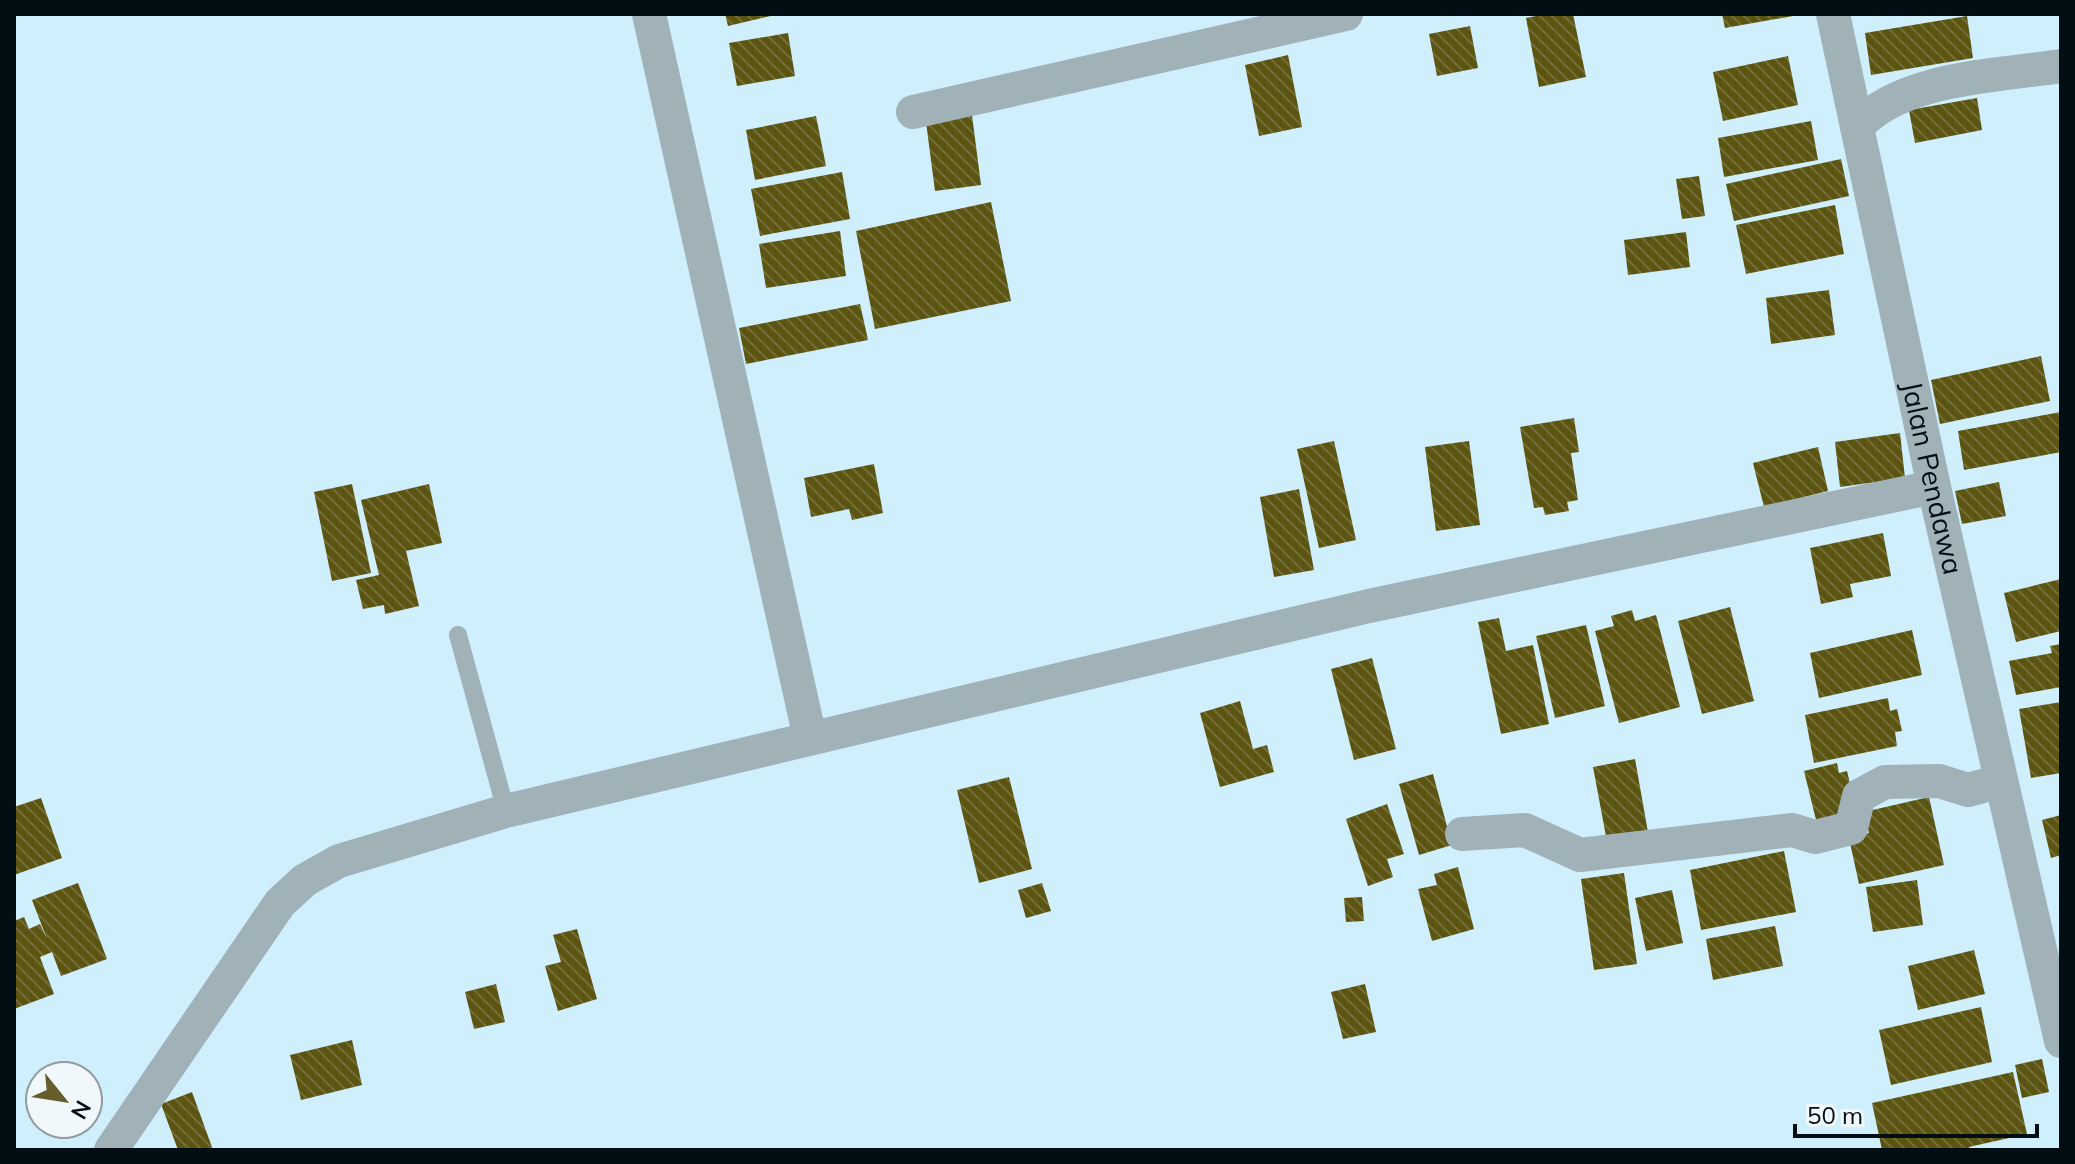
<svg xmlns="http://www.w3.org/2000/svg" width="2075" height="1164" font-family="Mulish,sans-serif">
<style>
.building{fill:url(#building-back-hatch)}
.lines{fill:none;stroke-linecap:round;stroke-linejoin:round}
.service{stroke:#a1b1b8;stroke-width:18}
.minor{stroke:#a1b1b8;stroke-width:34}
.labels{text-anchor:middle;stroke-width:8;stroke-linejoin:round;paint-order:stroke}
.street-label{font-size:28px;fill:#020e13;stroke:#f1f8fc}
</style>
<defs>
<pattern id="building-back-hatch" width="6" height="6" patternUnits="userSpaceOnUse" patternTransform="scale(2)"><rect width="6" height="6" fill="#5c5411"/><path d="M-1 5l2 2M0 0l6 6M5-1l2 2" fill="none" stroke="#726d3b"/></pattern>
</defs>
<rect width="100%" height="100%" fill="#d0effd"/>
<!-- building -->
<path class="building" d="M725 14H775V15L728 26Z
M1546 14H1573L1586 77 1539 87 1526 18Z
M1722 14H1793V16L1725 28Z
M1967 16 1973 58 1871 75 1865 33Z
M1470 26 1478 68 1437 76 1429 34Z
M788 33 795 76 737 86 729 43Z
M1288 55 1302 127 1259 136 1245 65Z
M1788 56 1798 105 1723 121 1713 72Z
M1977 98 1982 130 1915 143 1909 110Z
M972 115 981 185 935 191 926 122Z
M816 116 826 166 755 180 746 130Z
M1811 121 1818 160 1724 177 1718 138Z
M1841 159 1849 196 1734 221 1726 184Z
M842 172 850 219 760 236 751 189Z
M1699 176 1705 216 1682 219 1676 179Z
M991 202 1011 301 875 329 856 231Z
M1835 205 1844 254 1746 274 1736 225Z
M840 231 846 276 766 288 759 244Z
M1686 232 1690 267 1628 275 1624 240Z
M1829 290 1835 335 1771 344 1766 298Z
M860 304 868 340 746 364 739 328Z
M2041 356 2050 401 1940 424 1931 380Z
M2061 412V452L1964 470 1958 431Z
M1574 418 1579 452 1571 453 1578 500 1567 502 1569 511 1545 515 1543 507 1534 508 1520 427Z
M1900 433 1905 478 1840 487 1835 442Z
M1334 441 1356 540 1319 548 1297 449Z
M1469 441 1480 525 1436 531 1425 447Z
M1818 447 1828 491 1764 507 1753 463Z
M874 464 883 513 852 520 849 509 811 517 804 478Z
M1999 482 2006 516 1962 524 1955 491Z
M352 484 371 573 332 581 314 492Z
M429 484 442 543 406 551 419 606 385 614 384 605 363 609 356 580 379 575 361 500Z
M1299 489 1314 570 1274 577 1260 497Z
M1883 533 1891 576 1850 584 1853 597 1821 604 1810 548Z
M2061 579V631L2016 642 2004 593Z
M1730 607 1754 701 1702 714 1678 621Z
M1632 610 1635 621 1656 615 1680 707 1619 723 1595 631 1614 626 1611 616Z
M1499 618 1506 651 1533 645 1549 724 1501 734 1478 622Z
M1586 625 1605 706 1555 718 1536 636Z
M1912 630 1922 675 1819 698 1810 653Z
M2061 644V687L2016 695 2009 661 2052 653 2050 646Z
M1372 658 1396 749 1354 760 1331 669Z
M1888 698 1890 711 1897 709 1902 731 1895 732 1897 746 1814 763 1805 715Z
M1240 701 1253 749 1267 745 1274 772 1220 787 1200 713Z
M2061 702V773L2031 778 2019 709Z
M1635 759 1649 838 1608 847 1593 767Z
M1837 763 1839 773 1847 771 1853 796 1849 820 1818 828 1804 771Z
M1433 774 1452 845 1419 855 1399 784Z
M1009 777 1032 869 979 883 957 790Z
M1929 797 1944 865 1859 884 1849 838 1869 833 1864 812Z
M41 798 62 858 14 875V807Z
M1387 804 1404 854 1387 859 1393 877 1368 886 1346 819Z
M2061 815V855L2051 858 2042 820Z
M1784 851 1796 912 1701 930 1690 870Z
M1458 867 1474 929 1432 941 1418 889 1437 885 1434 874Z
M1624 873 1637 964 1594 970 1581 879Z
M1917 880 1923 925 1873 932 1866 887Z
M78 883 107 959 61 976 52 952 40 957 54 994 14 1009V921L24 917 29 929 40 924 47 939 32 900Z
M1042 883 1051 911 1026 918 1018 890Z
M1672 890 1683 943 1646 951 1635 898Z
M1362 897 1364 921 1346 922 1344 898Z
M1775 926 1783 966 1713 980 1706 939Z
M577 929 597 999 558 1011 545 966 561 962 553 935Z
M1974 950 1985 994 1918 1010 1908 966Z
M496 984 505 1022 474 1029 465 992Z
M1365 984 1376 1032 1343 1039 1331 992Z
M1981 1007 1992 1062 1891 1085 1879 1030Z
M352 1040 362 1085 301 1100 290 1055Z
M2042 1059 2049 1092 2022 1098 2015 1065Z
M2013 1072 2027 1134 1969 1147 1970 1150H1882L1872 1103Z
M192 1092 213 1150H178L161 1104Z"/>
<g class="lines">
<!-- service -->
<path class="service" d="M458 635 506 811"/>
<!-- minor -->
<g class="minor">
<path d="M649 14 810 738"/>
<path d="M1833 14 1857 127"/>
<path id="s1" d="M2061 66C1998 76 1901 77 1857 127L1934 487 2061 1041"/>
<path d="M913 112 1346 14"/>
<path d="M1462 834 1525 830 1580 855 1792 830 1815 837 1851 828 1859 796 1885 782 1939 781 1968 790 2001 781"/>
<path d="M111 1150 280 903 305 880 339 861 506 811 1369 606 1934 487"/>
</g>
</g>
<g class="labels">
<!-- street labels -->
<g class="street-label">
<text dy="10" stroke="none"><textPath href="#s1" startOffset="576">Jalan Pendawa</textPath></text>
</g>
</g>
<!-- border -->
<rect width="2075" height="1164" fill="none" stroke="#020e13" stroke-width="32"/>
<!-- north arrow -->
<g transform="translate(64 1100) rotate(120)"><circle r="38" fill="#f1f8fc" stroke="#919a9f" stroke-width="2"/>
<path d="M0-6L14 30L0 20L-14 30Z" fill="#655e2b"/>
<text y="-12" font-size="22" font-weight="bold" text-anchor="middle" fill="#020e13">N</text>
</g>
<!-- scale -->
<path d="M1795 1124v12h242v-12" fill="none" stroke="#020e13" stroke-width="4"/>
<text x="1807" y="1124" font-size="24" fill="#020e13" stroke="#f1f8fc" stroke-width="6" paint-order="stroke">50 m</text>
</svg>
